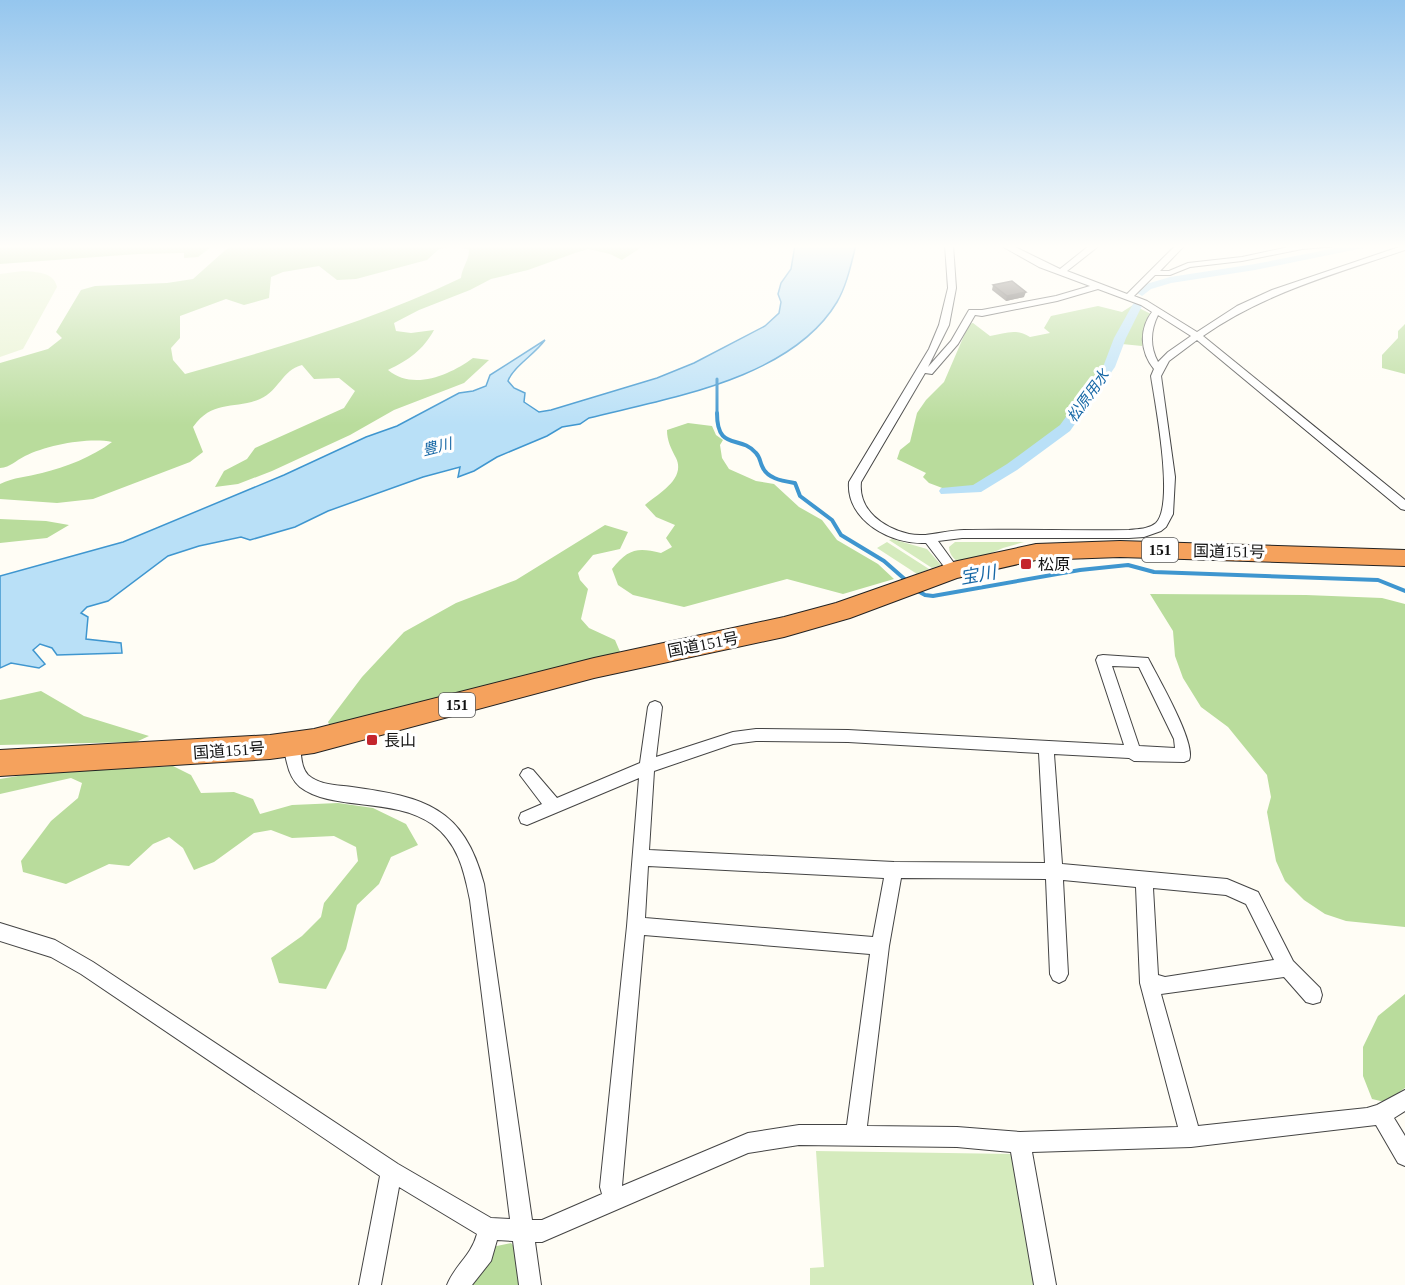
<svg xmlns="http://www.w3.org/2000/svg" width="1405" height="1285" font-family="'Times New Roman','Noto Sans JP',serif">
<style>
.green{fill:#d5ebbd}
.forest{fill:#b9dc9c;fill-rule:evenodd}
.pitch{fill:#e6f2cf}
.water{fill:#b9e0f7;stroke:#3f96cf;stroke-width:1.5}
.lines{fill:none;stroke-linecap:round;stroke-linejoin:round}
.stream-far1{stroke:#3f96cf;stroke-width:3}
.stream{stroke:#3f96cf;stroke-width:4}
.canal{fill:#b9e0f7;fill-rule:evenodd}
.street-casing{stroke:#444;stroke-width:2}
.highway-casing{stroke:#222;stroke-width:2}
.street{fill:#fff;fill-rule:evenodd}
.highway{fill:#f5a25d;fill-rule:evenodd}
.wall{fill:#4d4742}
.shaded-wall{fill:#3f3936}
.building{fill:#5a524d;stroke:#3f3936;stroke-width:1.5}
.poi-dot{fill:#c4262e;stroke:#fff;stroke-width:2}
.labels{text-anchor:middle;stroke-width:6;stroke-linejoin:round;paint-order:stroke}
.far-water-label{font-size:15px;font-style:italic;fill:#1768a6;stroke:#fff}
.shield{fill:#fff;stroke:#585858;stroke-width:1.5}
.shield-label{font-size:15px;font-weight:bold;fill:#111}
.street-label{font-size:16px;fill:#111;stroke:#fff}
.poi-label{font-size:16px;fill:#111;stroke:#fff;text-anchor:start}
.water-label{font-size:18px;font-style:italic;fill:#1768a6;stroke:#fff}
</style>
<rect width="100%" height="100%" fill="#fffdf5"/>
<!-- green -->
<path class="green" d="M892 539 927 549 941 565 932 568 889 540Z
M887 542 929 569 917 574 877 548Z
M955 542H1024L1003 548 964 565C956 562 949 555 949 547Z
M816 1151 1013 1154 1034 1285H810V1268L824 1267Z"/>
<!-- forest -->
<path class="forest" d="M0 245H214L198 257 184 258V253L138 254 0 264Z
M231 245H645L622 260 610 254 588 249 575 253 528 270 491 279 470 290 419 310 394 323 396 331 411 333 434 330C423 350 409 360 388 370 413 391 450 375 473 358L489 360 464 383 394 410 350 435 272 471 238 484 215 487 224 471 247 459 255 448 344 408 355 391 339 378 314 379 302 365C281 371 280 390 260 399 234 410 213 399 193 427L203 452 190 462 93 499 57 503 0 499V484C14 477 27 477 42 473 66 467 92 457 112 442 89 437 47 445 25 456 15 461 11 467 0 468V363L48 349 62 338 56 332 81 290 95 286 167 283 193 279ZM457 246 469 250C469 261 462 267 461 278 374 320 278 348 185 374L173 360 171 348 180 338V316L226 299 244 305 269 298 271 277 283 272 319 266 337 280 356 279 427 260 439 249Z
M1133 305 1151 314 1142 346 1122 344 1064 427 1011 466 975 489 954 491 945 489 929 483 923 477 926 473 897 459 900 450 910 442 917 413 926 400 944 382 969 324 973 323 990 336C1005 333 1017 328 1030 337L1050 333 1044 328 1051 316 1098 306 1122 312Z
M1405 324V374L1382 368V355L1398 338V331Z
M688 423 712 426 716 435 723 440 720 445 722 458 729 469 756 481 774 484 799 507 822 520 837 540 878 564 894 579 843 594 787 579 684 607 633 595 618 585 612 569C628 549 637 547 661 553L672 547 666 538 675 525 656 517 645 505C659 493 686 479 676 458 671 448 667 441 667 430Z
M0 519 46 521 69 525 47 538 0 543Z
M605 525 628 532 620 549 593 555 578 573 580 580 588 589 581 619 589 628 615 640 621 654 334 735 328 722 362 677 404 632 456 603 516 580Z
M1150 594 1306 595 1382 598 1405 604V927L1346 921 1325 914 1304 900 1285 881 1276 861 1267 812 1271 797 1267 775 1228 727 1201 707 1183 678 1175 656 1173 631Z
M41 691 84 716 149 736 136 742 0 745V700Z
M173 766 191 775 201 793 234 792 253 799 260 814 292 805 338 803 373 808 406 824 418 845 391 857 379 884 357 905 346 949 326 989 279 983 271 958 302 936 321 917 324 903 358 861 356 847 334 836 292 838 271 830 254 833 214 862 194 870 183 848 169 837 153 844 129 866 109 864 66 884 23 872 21 861 51 821 78 798 82 783 71 778 0 794V779L36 773Z
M1405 994V1088L1385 1102 1372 1099 1363 1076V1047L1378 1016Z
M511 1243 521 1255 522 1285H470L492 1247Z"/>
<!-- pitch -->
<path class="pitch" d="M23 271C36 272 54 272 57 287L23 349 0 357V274Z"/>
<!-- water -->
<path class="water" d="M795 245H856C851 264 847 285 837 302 791 379 669 398 589 418L580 424 562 427 547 436 497 457 474 471 458 477 460 467 423 477 328 511 295 527 250 540 241 537 199 546 168 556 108 601 87 607 81 613 88 617 86 639 121 643 122 653 57 655 52 648 40 644 33 650 45 664 39 668 11 663 0 668V576L123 542 284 475 366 437 397 426 459 393 473 391 486 386 490 375 545 340C534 355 513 367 508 381L514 388 525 393 524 402 539 412 551 410 657 378 694 363 765 326 779 313 781 302 778 294 781 283 791 269Z"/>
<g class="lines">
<!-- stream-far1 -->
<path class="stream-far1" d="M717 379V414"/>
<!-- stream -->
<path class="stream" d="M717 413C717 452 740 434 756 453 760 457 760 462 762 466 767 479 783 481 795 483L800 496 832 520 841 535 884 561 908 582
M916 590 925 595 933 596 1080 570 1128 565 1154 572 1378 580 1405 591"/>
<!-- canal -->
<path class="canal" d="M1351 245H1378L1255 270 1171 283 1151 289 1142 296 1137 293 1143 285 1170 277 1255 264Z
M1138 301 1143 304 1126 338 1115 367 1070 431 1017 470 981 492 941 494 939 491 941 488 973 485 1007 464 1060 425 1103 367 1114 338 1133 304Z"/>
<!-- street casing -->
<g class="street-casing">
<path id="street" d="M945 245H953L956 288 949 325 928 367 951 341 969 310H982L1056 296 1090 286 1039 267 1000 245H1011L1060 269 1090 245H1100L1067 271 1127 294 1176 245H1185L1160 271H1169L1188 263 1242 257 1298 245H1348L1302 249 1242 261 1190 267 1170 275H1155L1134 296 1147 301 1197 332 1237 306 1272 290 1405 245V250C1335 274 1264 293 1203 336L1405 500V510L1401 509 1197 340 1169 361 1161 376 1175 477 1173 514 1166 527 1161 531 1144 537 1129 538H962L938 541 959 570 957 573H949L926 543C892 545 846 521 849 482L929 349 939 325 948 288ZM1098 289 1141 305 1152 312C1139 329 1140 352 1154 369L1151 376C1155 403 1175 504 1156 523 1149 529 1138 529 1129 530 1074 531 1019 529 964 530 946 530 927 538 909 534 883 528 858 510 861 482L925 373 932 374 958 344 975 315 982 316 1057 301ZM1158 315 1191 336 1168 352 1158 362C1150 347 1150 331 1158 315Z
M1103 655 1148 658C1157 676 1197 744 1189 760L1184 762 1134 761 1129 758 1054 754 1062 864 1227 879 1258 892 1293 961 1320 988 1322 995 1320 1002 1313 1004 1306 1002 1284 977 1161 994 1198 1126 1367 1108 1377 1105 1405 1090V1111L1394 1118 1405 1136V1166L1398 1163 1376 1125 1191 1147 1032 1152 1056 1285H1034L1011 1152 957 1147 799 1145 748 1153 542 1242H535L541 1285H519L513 1241 497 1240 491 1261 472 1285H447C455 1265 471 1256 477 1234L399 1187 381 1285H359L380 1176 81 974 51 957 0 941V923L55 940 93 962 398 1164 491 1218 510 1219 470 900C464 870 458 843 432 824 394 797 330 811 300 787 293 781 289 772 287 763 285 755 283 747 287 740L292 739 297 740C303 751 299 765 308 775 319 785 337 785 352 787 424 797 464 807 484 884L532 1220H542L602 1194 600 1187 627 926 639 778 527 825 521 823 519 818 521 813 542 804 520 775 523 770 528 768 533 770 557 798 640 763 648 707 650 703 655 701 660 703 662 707 656 757 733 732 756 729 848 730 1124 745 1096 660 1098 656ZM1112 666 1139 667 1174 739 1175 748 1139 746ZM756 741 848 742 1039 753 1045 863 894 862 649 850 654 771 733 744ZM648 866 884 878 873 937 645 918ZM901 878 1046 879 1050 974 1053 980 1059 983 1065 980 1068 974 1063 880 1136 887 1140 983 1178 1127 1020 1132 957 1127 867 1126 889 946ZM1153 888 1226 895 1246 904 1274 960 1165 977 1158 975ZM644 935 870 954 847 1125H799L748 1133 622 1186Z"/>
</g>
<!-- highway casing -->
<g class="highway-casing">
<path id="highway" d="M1120 541 1405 550V566L1120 557 1036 560 957 578 850 618 784 637 594 678 314 753 270 759 0 776V750L270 735 314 729 594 658 784 617 836 603 953 562 1036 544Z"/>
</g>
<!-- street -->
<use href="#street" class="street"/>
<!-- highway -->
<use href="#highway" class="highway"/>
</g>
<!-- wall -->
<path class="wall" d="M993 285 1024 297 1006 301 992 290Z"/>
<!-- shaded-wall -->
<path class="shaded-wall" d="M1026 292 1024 297 1006 301 1007 296Z"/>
<!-- building -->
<path class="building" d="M1012 281 1026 292 1007 296 993 285Z"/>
<!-- sky -->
<linearGradient id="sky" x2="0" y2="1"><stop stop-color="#95c6ee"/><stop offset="0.58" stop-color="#fffefa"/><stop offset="1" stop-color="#fffefa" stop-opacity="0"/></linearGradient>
<rect width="1405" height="425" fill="url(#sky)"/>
<!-- markers -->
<g class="poi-dot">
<rect x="1020" y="558" width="12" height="12" rx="3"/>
<rect x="366" y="734" width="12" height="12" rx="3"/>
</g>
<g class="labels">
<!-- far-water labels -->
<g class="far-water-label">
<text transform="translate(1088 396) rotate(-54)" y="5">松原用水</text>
<text transform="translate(437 447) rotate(-14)" y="5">豊川</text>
</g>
<!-- shield labels -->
<g class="shield">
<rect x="1142" y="538" width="36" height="24" rx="4.5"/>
<rect x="439" y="693" width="36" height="24" rx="4.5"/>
</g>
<g class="shield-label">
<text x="1160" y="555">151</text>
<text x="457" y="710">151</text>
</g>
<!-- street labels -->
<g class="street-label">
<text transform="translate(1229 551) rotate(1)" y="6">国道151号</text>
<text transform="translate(703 644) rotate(-11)" y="6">国道151号</text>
<text transform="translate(229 750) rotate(-4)" y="6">国道151号</text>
</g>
<!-- poi labels -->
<g class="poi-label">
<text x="1038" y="570">松原</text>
<text x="384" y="746">長山</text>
</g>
<!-- water labels -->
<g class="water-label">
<text transform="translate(978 575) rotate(-10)" y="6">宝川</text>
</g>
</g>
</svg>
